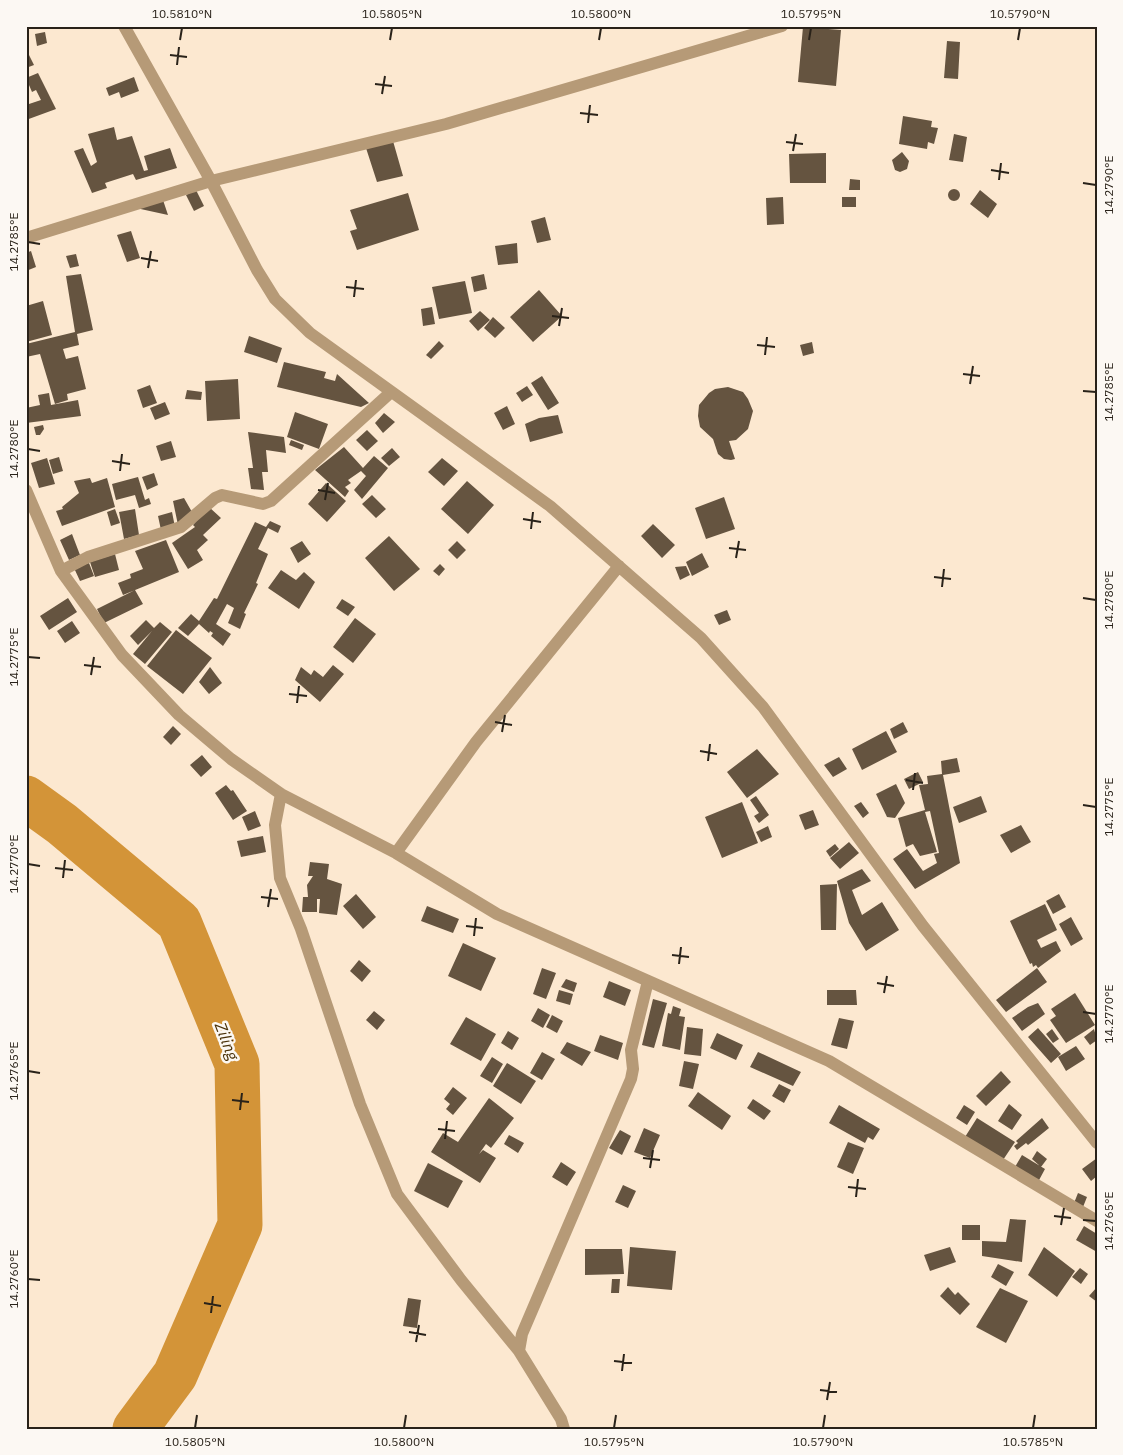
<svg xmlns="http://www.w3.org/2000/svg" width="1123" height="1455" font-family="'IBM Plex Sans',sans-serif">
<style>
.lines{fill:none;stroke-linecap:round;stroke-linejoin:round}
.river{stroke:#d39438;stroke-width:45}
.building{fill:#655440}
.minor{stroke:#b69a77;stroke-width:12}
.ticks{fill:none;stroke:#292219;stroke-width:2}
.labels{text-anchor:middle;stroke-width:5;stroke-linejoin:round;paint-order:stroke}
.water-label{font-size:16px;font-style:italic;fill:#4a3109;stroke:#fcf8f3}
.neatline{fill:none;stroke:#292219;stroke-width:2}
.ticks-label{font-size:12px;text-anchor:middle;fill:#292219}
</style>
<rect width="100%" height="100%" fill="#fce8d0"/>
<g class="lines">
<!-- river -->
<path class="river" d="M26 798 62 824 179 922 237 1064 240 1225 175 1375 135 1429"/>
</g>
<!-- building -->
<path class="building" d="M803 27 841 30 836 86 798 82Z
M45 32 47 43 37 46 35 34Z
M947 41 960 42 958 79 944 78Z
M26 49 34 65 26 68Z
M38 73 56 109 26 120V105L41 100 36 90 32 92 26 78Z
M134 77 139 91 121 98 119 92 109 96 106 88Z
M903 116 932 121 931 127 938 128 934 144 928 142 927 149 899 144Z
M114 127 117 140 132 136 144 171 148 170 144 156 170 148 177 168 136 180 133 174 105 183 107 188 92 193 74 151 83 148 91 166 97 162 88 134Z
M954 134 967 137 963 162 949 160Z
M393 141 403 176 377 182 366 148Z
M902 152 909 161 907 169 900 172 895 170 892 160Z
M826 153V183H790L789 154Z
M850 179 860 180V190H849Z
M948 195a6 6 0 1 1 12 0a6 6 0 1 1-12 0Z
M196 190 204 206 194 211 186 195Z
M980 190 997 204 988 218 970 204Z
M408 193 419 230 357 250 350 231 357 229 350 210Z
M783 197 784 224 767 225 766 198Z
M842 197H856V207H842Z
M163 200 168 215 136 208Z
M545 217 551 240 537 243 531 221Z
M131 231 140 258 127 262 117 235Z
M517 243 518 263 498 265 495 246Z
M31 251 36 267 26 271V253Z
M76 254 79 266 70 268 66 256Z
M81 274 93 330 77 334 79 345 63 349 66 359 78 356 86 389 67 394 68 400 55 404 40 354 26 357V344L75 332 66 276Z
M484 274 487 289 474 292 471 277Z
M465 281 472 313 439 319 432 287Z
M539 290 562 316 533 342 510 317Z
M43 301 52 335 26 342V306Z
M432 307 435 324 423 326 421 309Z
M480 311 490 320 478 331 469 321Z
M493 317 505 328 495 338 484 328Z
M249 336 282 348 277 363 244 352Z
M439 341 444 346 431 359 426 355Z
M812 342 814 353 803 356 800 345Z
M284 362 326 372 324 378 335 381 337 374 369 403 361 407 277 387Z
M542 376 559 403 548 410 531 383Z
M238 379 240 419 207 421 205 381Z
M150 385 157 403 143 408 137 390Z
M527 386 533 395 522 402 516 393Z
M728 387 743 392 748 399 753 411 748 429 736 440 729 441 735 459 731 460 724 459 718 454 713 439 700 427 698 416 699 405 709 393 715 389Z
M187 390 202 392 201 400 185 399Z
M49 393 51 405 78 400 81 416 26 423V408L40 405 38 395Z
M165 402 170 414 155 420 150 408Z
M507 406 515 424 503 430 494 413Z
M295 412 328 424 319 449 287 437Z
M384 413 395 422 383 433 375 423Z
M558 415 563 433 530 442 525 424 539 418Z
M43 425 44 429 40 435H36L34 427Z
M367 430 378 441 367 451 356 440Z
M248 432 284 437 286 453 266 450 268 472H262L264 490 251 489 248 468H253Z
M291 440 304 445 302 450 289 445Z
M171 441 176 457 161 461 156 446Z
M344 447 363 468 374 456 388 468 362 499 354 490 366 476 361 471 348 480 351 483 345 487 349 491 345 497 315 470Z
M392 448 400 457 389 466 381 458Z
M59 457 63 471 53 474 49 460Z
M47 458 55 484 39 488 31 463Z
M442 458 458 471 444 486 428 472Z
M154 473 158 485 147 490 142 477Z
M138 477 145 500 149 498 151 504 139 508 135 495 116 500 112 484Z
M90 478 92 483 107 478 115 507 62 526 56 511 63 509 62 507 79 493 74 481Z
M467 481 494 505 468 534 441 509Z
M326 483 346 501 327 522 308 504Z
M372 495 386 509 376 518 362 504Z
M724 497 735 529 706 539 695 508Z
M184 498 192 512 178 525 173 501Z
M209 507 221 518 203 535 208 540 197 550 203 560 188 569 172 543 195 527 193 525Z
M115 509 120 523 111 526 107 512Z
M135 509 139 535 124 539 119 512Z
M172 512 175 527 161 530 158 516Z
M270 521 281 526 278 533 268 528 258 549 268 554 256 583 258 584 244 613 246 614 240 629 228 623 234 608 227 604 216 624 231 634 223 646 211 636 213 633 210 631 209 633 199 624 188 636 178 628 191 614 199 621 214 598 217 599 255 522 266 527Z
M653 524 675 545 662 558 641 536Z
M72 534 80 555 69 560 60 540Z
M389 536 420 569 394 591 365 558Z
M166 540 179 572 123 595 118 583 131 578 130 574 143 569 135 551Z
M302 541 311 554 298 563 290 548Z
M457 541 466 550 457 559 448 550Z
M702 553 709 567 692 576 686 562Z
M115 554 119 570 95 577 90 562Z
M89 563 94 576 80 581 74 568Z
M440 564 445 569 439 576 433 571Z
M686 566 690 575 680 580 675 567Z
M281 570 296 580 304 572 315 582 299 609 268 588Z
M135 590 143 604 104 623 97 609Z
M68 598 77 612 49 630 40 616Z
M342 599 355 607 348 616 336 608Z
M727 610 731 620 719 625 714 615Z
M355 618 376 634 353 663 333 647Z
M146 620 154 628 160 622 172 632 145 664 133 654 152 631 138 645 130 636Z
M72 621 80 633 65 643 57 631Z
M176 630 212 658 183 694 147 666Z
M333 665 344 674 320 702 295 680 301 667 311 675 314 670 323 677Z
M210 667 222 683 209 694 199 682Z
M903 722 908 732 894 739 890 729Z
M173 726 181 734 171 745 163 737Z
M886 731 897 752 862 770 852 749Z
M757 749 779 774 747 798 727 772Z
M202 755 212 767 201 777 190 765Z
M839 757 847 769 833 777 824 765Z
M957 758 960 772 943 775 960 863 915 889 893 859 907 849 923 871 937 863 934 854 939 853 930 811 925 812 937 852 920 856 913 844 906 847 898 818 925 810 919 785 928 784 927 776 942 774 941 761Z
M918 772 923 782 909 789 904 779Z
M896 784 905 803 895 818 887 817 876 794Z
M226 785 231 791 233 790 247 811 233 820 215 793Z
M756 796 769 815 759 823 754 816 759 813 750 800Z
M981 796 987 812 959 823 953 807Z
M742 802 758 843 722 858 705 817Z
M861 802 869 813 863 818 854 806Z
M813 810 819 825 805 830 799 815Z
M255 811 261 826 248 831 242 817Z
M1021 825 1031 842 1011 853 1000 835Z
M768 826 772 837 761 842 756 832Z
M263 836 266 852 241 857 237 841Z
M849 842 859 853 840 869 830 858Z
M835 844 839 849 830 857 826 851Z
M310 862 329 864 327 879 342 884 337 915 319 913 320 899H317V912H302L303 897H308L307 885 313 876H308Z
M862 869 871 881 852 890 862 915 882 902 899 930 866 951 849 923 837 881Z
M837 884 836 930H821L820 885Z
M356 894 376 917 363 929 343 906Z
M1059 894 1066 907 1053 914 1046 901Z
M1045 904 1057 930 1037 940 1041 948 1056 941 1061 951 1038 968 1036 965 1033 967 1032 963 1030 964 1010 921Z
M427 906 459 919 453 933 421 921Z
M1071 917 1083 939 1071 946 1059 924Z
M463 943 496 958 481 991 448 976Z
M359 960 371 971 362 982 350 971Z
M542 968 556 973 546 999 533 994Z
M1037 968 1047 982 1006 1012 996 1000Z
M566 979 577 983 574 992 561 987Z
M609 981 631 990 625 1006 603 997Z
M559 990 573 994 570 1005 556 1001Z
M827 990H856L857 1005H827Z
M1075 993 1095 1025 1066 1043 1050 1020 1056 1016 1051 1009Z
M653 999 667 1003 654 1048 642 1045Z
M1038 1003 1045 1014 1022 1031 1012 1018 1028 1007Z
M673 1006 681 1009 679 1016 685 1017 680 1050 662 1046 668 1013 671 1014Z
M538 1008 550 1015 543 1028 531 1021Z
M374 1011 385 1020 377 1030 366 1020Z
M552 1015 563 1021 557 1033 546 1027Z
M466 1017 496 1034 481 1061 450 1044Z
M839 1018 854 1021 847 1049 831 1045Z
M687 1027 703 1029 701 1056 684 1054Z
M1038 1028 1061 1054 1051 1063 1028 1037Z
M1052 1029 1059 1039 1053 1043 1046 1034Z
M1094 1029 1097 1040 1090 1045 1084 1037Z
M508 1031 519 1038 512 1050 501 1043Z
M717 1033 743 1045 736 1060 710 1048Z
M600 1035 623 1043 618 1060 594 1051Z
M567 1042 591 1052 582 1066 560 1053Z
M1076 1046 1085 1059 1066 1071 1058 1057Z
M542 1052 555 1059 542 1080 530 1073Z
M758 1052 801 1072 793 1086 750 1067Z
M492 1057 503 1064 492 1083 480 1076Z
M684 1061 699 1064 693 1089 679 1086Z
M507 1063 536 1081 521 1104 493 1086Z
M1001 1071 1011 1082 986 1106 976 1096Z
M779 1084 791 1090 784 1103 772 1096Z
M453 1087 467 1098 453 1115 446 1109 450 1104 444 1099Z
M698 1092 731 1116 722 1130 688 1106Z
M489 1098 514 1118 491 1148 486 1144 479 1154 483 1150 496 1158 480 1183 431 1152 443 1133 458 1142Z
M753 1099 771 1111 764 1120 747 1108Z
M1009 1104 1022 1115 1012 1130 998 1121Z
M839 1105 880 1129 873 1140 868 1137 865 1143 829 1123Z
M964 1105 975 1112 967 1125 956 1118Z
M977 1118 1015 1142 1003 1160 965 1137Z
M1042 1118 1049 1128 1028 1145 1026 1143 1017 1150 1014 1146 1018 1143 1016 1141Z
M644 1128 660 1135 650 1158 634 1152Z
M620 1130 631 1136 622 1155 609 1148Z
M509 1135 524 1143 518 1153 504 1144Z
M848 1142 864 1148 853 1174 837 1167Z
M1037 1151 1047 1159 1041 1167 1032 1159Z
M1022 1155 1045 1169 1038 1182 1015 1167Z
M1097 1158V1176L1091 1181 1082 1169Z
M561 1162 576 1172 567 1186 552 1177Z
M428 1163 463 1181 448 1208 414 1191Z
M623 1185 636 1191 628 1208 615 1202Z
M1078 1193 1087 1197 1083 1207 1074 1203Z
M1010 1219 1026 1220 1022 1262 982 1256V1241L1006 1242Z
M962 1225H980V1240H962Z
M1084 1226 1097 1234V1252L1076 1240Z
M630 1247 676 1251 672 1290 627 1286Z
M950 1247 956 1262 930 1271 924 1255Z
M1044 1247 1075 1271 1057 1297 1028 1275Z
M585 1249H622L624 1274 585 1275Z
M998 1264 1014 1272 1006 1286 991 1277Z
M1080 1268 1088 1274 1081 1284 1072 1277Z
M612 1279H620L619 1293H611Z
M948 1287 955 1295 958 1292 970 1304 960 1315 940 1296Z
M1097 1287V1302L1089 1296Z
M1000 1288 1028 1301 1006 1343 976 1327Z
M408 1298 421 1300 417 1328 403 1326Z"/>
<g class="lines">
<!-- minor -->
<path class="minor" d="M124 26 211 181 257 270 275 299 310 333 550 506 701 638 763 707 923 926 1097 1143
M26 238 211 181 446 124 782 26
M26 490 61 571 122 655 179 715 231 759 281 794 396 853 497 914 829 1061 1097 1221
M61 571 88 557 181 527 215 498 222 495 263 504 271 501 390 393
M281 794 275 825 280 878 301 929 360 1104 397 1194 461 1280 519 1351 561 1419 564 1429
M396 853 476 742 619 566
M519 1351 522 1334 631 1079 633 1069 631 1050 648 981"/>
</g>
<!-- ticks -->
<path class="ticks" d="M180 40 182 28M390 40 392 28M599 40 601 28M809 40 811 28M1018 40 1020 28M170 55 187 57M177 65 179 47M375 84 392 86M382 94 385 76M580 113 598 115M588 123 590 105M786 142 803 144M793 151 796 134M991 170 1009 173M999 180 1001 163M1083 183 1096 185M28 242 40 244M141 258 158 261M148 268 151 251M346 287 364 289M354 297 356 280M552 316 569 318M559 326 562 308M757 345 775 347M765 355 767 337M963 374 980 376M970 384 973 366M1083 391 1096 392M28 449 40 451M112 461 130 464M120 471 122 454M318 490 335 493M325 500 328 483M523 519 541 522M531 529 533 512M729 548 746 550M736 558 739 541M934 577 951 579M942 587 944 569M1083 598 1096 600M28 657 40 658M84 665 101 667M91 675 94 657M289 694 307 696M297 703 299 686M495 722 512 725M502 732 505 715M700 751 717 754M708 761 710 744M906 780 923 783M913 790 915 773M1083 805 1096 807M28 864 40 866M55 868 73 870M63 878 65 860M261 897 278 899M268 907 271 889M466 926 483 928M474 936 476 918M672 955 689 957M679 964 681 947M877 983 894 986M884 993 887 976M1083 1012 1096 1014M28 1071 40 1073M232 1100 249 1102M240 1110 242 1093M438 1129 455 1131M445 1139 447 1121M643 1158 660 1160M650 1168 653 1150M848 1187 866 1189M856 1197 858 1179M1054 1216 1071 1218M1083 1220 1096 1221M1061 1225 1064 1208M28 1279 40 1280M204 1303 221 1306M211 1313 213 1296M409 1332 426 1335M416 1342 419 1325M614 1361 632 1363M622 1371 624 1354M820 1390 837 1392M827 1400 830 1382M195 1428 197 1415M404 1428 406 1415M614 1428 616 1415M823 1428 825 1415M1033 1428 1035 1415"/>
<g class="labels">
<!-- water labels -->
<g class="water-label">
<text transform="translate(227 1041) rotate(69)" y="6">Ziling</text>
</g>
</g>
<!-- border -->
<rect width="1123" height="1455" fill="none" stroke="#fcf8f3" stroke-width="55"/>
<rect x="28" y="28" width="1068" height="1400" class="neatline"/>
<g class="ticks-label">
<text x="182" y="18">10.5810°N</text>
<text x="392" y="18">10.5805°N</text>
<text x="601" y="18">10.5800°N</text>
<text x="811" y="18">10.5795°N</text>
<text x="1020" y="18">10.5790°N</text>
<text transform="translate(1109 185) rotate(-90)" y="4">14.2790°E</text>
<text transform="translate(14 242) rotate(-90)" y="4">14.2785°E</text>
<text transform="translate(1109 392) rotate(-90)" y="4">14.2785°E</text>
<text transform="translate(14 449) rotate(-90)" y="4">14.2780°E</text>
<text transform="translate(1109 600) rotate(-90)" y="4">14.2780°E</text>
<text transform="translate(14 657) rotate(-90)" y="4">14.2775°E</text>
<text transform="translate(1109 807) rotate(-90)" y="4">14.2775°E</text>
<text transform="translate(14 864) rotate(-90)" y="4">14.2770°E</text>
<text transform="translate(1109 1014) rotate(-90)" y="4">14.2770°E</text>
<text transform="translate(14 1071) rotate(-90)" y="4">14.2765°E</text>
<text transform="translate(1109 1221) rotate(-90)" y="4">14.2765°E</text>
<text transform="translate(14 1279) rotate(-90)" y="4">14.2760°E</text>
<text x="195" y="1446">10.5805°N</text>
<text x="404" y="1446">10.5800°N</text>
<text x="614" y="1446">10.5795°N</text>
<text x="823" y="1446">10.5790°N</text>
<text x="1033" y="1446">10.5785°N</text>
</g>
</svg>
